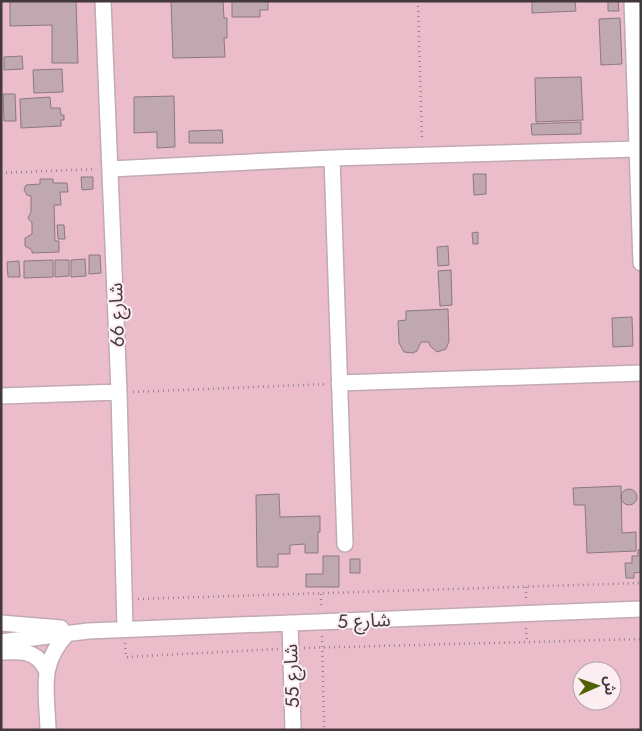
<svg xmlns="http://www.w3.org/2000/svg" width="642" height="731" font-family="Jost,'Noto Sans Arabic',sans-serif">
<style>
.green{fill:#ebbcca;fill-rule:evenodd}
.building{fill:#bfa8af;stroke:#8d787e}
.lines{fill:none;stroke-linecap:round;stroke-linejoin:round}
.minor-casing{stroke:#c1abb1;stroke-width:18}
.path{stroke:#958489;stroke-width:2.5;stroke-dasharray:1 4;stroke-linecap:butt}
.minor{stroke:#fff;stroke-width:15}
.labels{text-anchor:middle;stroke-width:4;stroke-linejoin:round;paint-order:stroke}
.street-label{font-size:19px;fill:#43393c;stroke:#fcedf1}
</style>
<rect width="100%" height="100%" fill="#f5dde4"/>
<!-- green -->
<path class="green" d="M1 1H641V730H1ZM582 671H612V701H582Z"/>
<!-- building -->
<path class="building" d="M10 1H76L78 63H52V25L10 26Z
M171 1H223L224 18H227V38H224L225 57 173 58Z
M232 1H268V10H260V17H232Z
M532 1H575L576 11 532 13Z
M608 1H618L619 11H608Z
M620 18 622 64 601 65 599 19Z
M22 56 23 69 4 70V57Z
M62 69 63 92 34 93 33 70Z
M581 77 583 120 536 122 535 78Z
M3 94H15L16 121H4Z
M174 96 175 147 157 148V132L134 133V97Z
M50 97 51 108H60L61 115H64V120H61V126L21 128 20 99Z
M581 122V134L532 135 531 124Z
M222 130 223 143H189V131Z
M473 174H486V194L474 195Z
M81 177H93V189L82 190Z
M40 179H53V183H67L68 192H60L61 205H54L55 241H59V252L32 253V250L25 246V238L32 234V223L28 218 31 212V196L27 195 24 190 26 185 40 184Z
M57 225H64L65 239H58Z
M478 232V244H473L472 233Z
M448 246 449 265 438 266 437 247Z
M89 255H100L101 273 89 274Z
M85 259 86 276 71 277V260Z
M53 260V277L24 278V261Z
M55 260H69V276L55 277Z
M19 261 20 277H8L7 262Z
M451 270 452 305 440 306 438 271Z
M448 309 449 341 446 349 437 352 430 346 429 342H421L417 351 413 353 404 352 399 343 398 321 406 320V311Z
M632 317 633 346 613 347 612 318Z
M621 486 622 533 636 532V551L587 553 585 505H574L573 488Z
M621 497a8 8 0 1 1 16 0a8 8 0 1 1-16 0Z
M279 494 280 517 320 516V532H318V553H305V544L290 545V554H278V567H257L256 495Z
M638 550H641V572L634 573V578H626L625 563H632V556H638Z
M323 556H339V587H306V574H323Z
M350 559H360V573H350Z"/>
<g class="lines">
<!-- minor casing -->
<g class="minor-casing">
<path id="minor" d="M103 1 119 392 125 629
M632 1 641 263
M332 158 345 544
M110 169 332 158 637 149
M339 383 641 373
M1 396 119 392
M1 623 61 628
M290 623 293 730
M1 642 88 631 641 609
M1 652C21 651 37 650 46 670
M48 730C47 691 38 664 68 633"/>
</g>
<!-- path -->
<path class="path" d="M418 1 422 141
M1 173 96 169
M133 392 327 384
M526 587V600
M321 594V608
M138 599 641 583
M526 628 527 642
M322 636 324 730
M125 643 126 657 278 649
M304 648 641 639"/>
<!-- minor -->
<use href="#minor" class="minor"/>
</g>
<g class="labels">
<!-- street labels -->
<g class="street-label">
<text transform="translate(116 315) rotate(-92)" y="7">شارع 66</text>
<text transform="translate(364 620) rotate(-2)" y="7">شارع 5</text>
<text transform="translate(291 676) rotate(-92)" y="7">شارع 55</text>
</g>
</g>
<!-- border -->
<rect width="642" height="731" fill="none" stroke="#43393c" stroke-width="5"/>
<!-- north arrow -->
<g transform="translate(597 686) rotate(88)"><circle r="24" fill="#fcedf1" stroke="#b2a5a9"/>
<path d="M0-4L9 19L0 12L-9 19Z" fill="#506004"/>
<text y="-8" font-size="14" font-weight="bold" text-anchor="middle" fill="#43393c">ش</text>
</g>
</svg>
